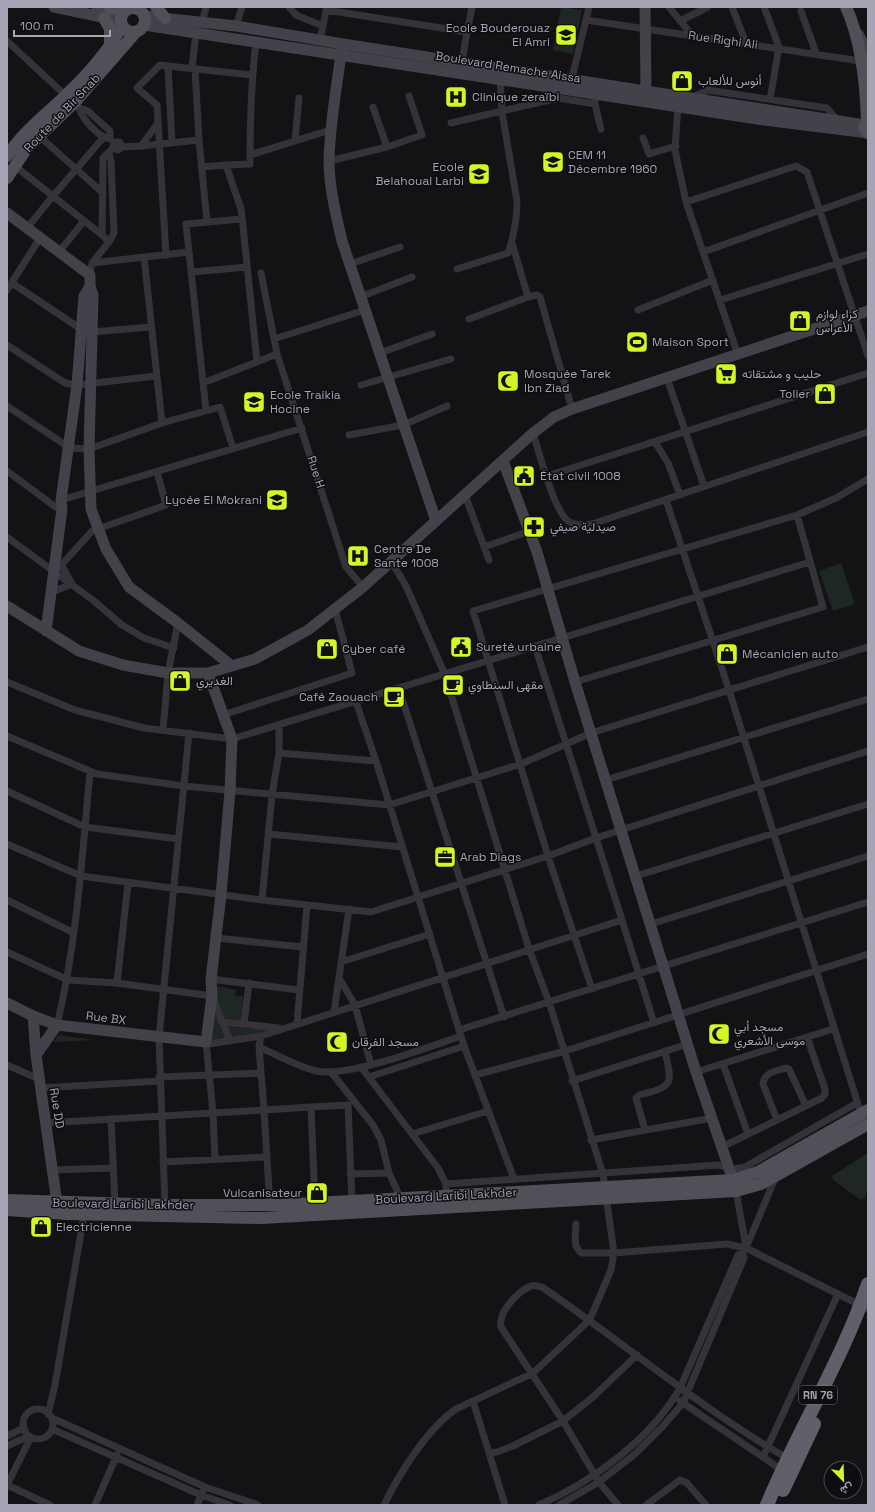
<svg xmlns="http://www.w3.org/2000/svg" width="875" height="1512" font-family="'Space Grotesk',Vazirmatn,sans-serif">
<style>
.green{fill:#1e2724}
.lines{fill:none;stroke-linecap:round;stroke-linejoin:round}
.street{stroke:#353339;stroke-width:7}
.secondary{stroke:#434149;stroke-width:11}
.primary{stroke:#524f58;stroke-width:12}
.highway{stroke:#625f6a;stroke-width:14}
.labels{text-anchor:middle;stroke-width:3;stroke-linejoin:round;paint-order:stroke}
.shield{fill:#0e0d0f;stroke:#797683;stroke-width:1}
.shield-label{font-size:11px;font-weight:bold;fill:#a7a3b5}
.poi-label{font-size:12px;fill:#a7a3b5;stroke:#0e0d0f;text-anchor:start}
.street-label{font-size:12px;fill:#a7a3b5;stroke:#0e0d0f}
</style>
<rect width="100%" height="100%" fill="#131214"/>
<!-- green -->
<path class="green" d="M561 7 582 10 573 54 553 50Z
M841 563 855 604 833 611 819 571Z
M216 986 236 990 235 996H243L242 1018 240 1021H225L217 1004Z
M214 1007 226 1039 208 1041Z
M228 1027 265 1030V1031L231 1041Z
M59 1035 94 1040 53 1042Z
M868 1153V1187L865 1198 861 1200 833 1180 832 1176Z"/>
<g class="lines">
<!-- street -->
<path class="street" d="M289 7 296 15 323 26
M669 7 692 35
M732 7 746 43
M764 7 779 47 770 99
M326 10 467 32 462 62
M801 11 816 53
M586 20 860 61
M680 21 708 7
M202 23 206 7
M236 26 242 7
M467 32 472 7
M320 40 327 7
M7 41 79 108 88 111 110 131V139C98 137 83 120 79 108
M256 42C251 83 250 123 250 164L226 165 241 209 243 226 257 362
M168 66 252 75
M192 68 196 32
M195 69 199 140 207 222
M572 78 589 7
M693 97 708 90 827 108 838 121
M595 99V104L601 129
M678 104 675 150 686 202 738 355
M373 107 387 147
M451 123 558 98 595 104
M38 135 103 193
M643 138 649 154 676 146
M295 141 299 98
M141 146 158 123
M121 147 141 146 199 140
M109 153 111 161 114 233 109 242 102 235 103 158 113 148 114 142H119L121 144V148L118 150 113 148
M250 155 330 130
M329 161 387 147 422 135 409 96
M15 166 102 235
M201 167 226 165
M686 202 796 166 807 172 868 356
M27 228 53 196 103 138
M59 252 84 221
M189 252 186 224 242 219
M703 252 868 193
M166 255 157 105 137 88 160 65 168 66 172 142
M144 257 162 423
M92 263 189 252 206 410
M350 264 400 247
M457 269 508 253C514 236 517 219 517 201L502 112 500 79
M192 272 247 267
M261 273 277 354 346 567 363 587
M90 275 92 263 109 242
M12 283 81 329 92 332 151 327
M7 290 40 238
M360 297 412 277
M528 297 537 295 540 297 572 409
M720 300 868 254
M638 310 713 280
M469 319 528 297 512 243
M274 339 365 310
M7 345 65 383 77 385 156 376
M380 353 432 334
M667 378 704 486
M203 383 277 354
M361 385 451 359
M7 406 70 448 89 449 162 423 220 407 233 448
M533 433C539 452 554 511 568 521 575 526 583 525 592 524L868 432
M349 435 403 425 447 406
M655 442 668 463 680 495
M7 471 61 511
M547 476 868 373
M465 495 489 560
M61 500 302 428
M666 500 729 690 861 1114
M7 537 94 601 122 625 144 638 174 648
M484 547 530 531
M55 572 92 531 166 505 157 472
M52 592 72 584 61 564
M535 646 622 920
M7 682 75 710 144 728 232 739 810 562
M575 682 823 607 797 515
M399 689 504 1017
M356 702 376 761
M223 715 352 673 335 609
M163 730 168 673 178 623
M7 736 97 774 184 786 389 805 521 764 591 733 868 647
M279 753 376 761 464 1046 514 1179
M606 780 868 699
M7 791 85 827 178 839
M269 834 402 847
M7 844 81 876 262 900 371 912 548 856 596 838 868 751
M636 876 868 804
M7 900 74 933
M262 900 272 795 279 753V725
M651 924 868 856
M216 938 303 947
M7 952 68 980 117 983 212 996 230 1041
M341 962 430 934
M339 978 355 1005 371 1065
M211 979 299 990
M117 983 128 883
M592 989 548 856 473 611 797 515 836 498 868 479
M334 1012 349 909
M222 1022 279 1028
M244 1024 249 983
M297 1024 307 905
M57 1025C77 942 82 857 90 772
M459 1030 868 902
M261 1036 259 1047 264 1110 311 1107 315 1203
M259 1047C277 1055 296 1066 316 1071 348 1078 428 1047 461 1036
M723 1064 748 1134
M7 1065 39 1079
M361 1067 438 1168 446 1184
M331 1072 373 1125 381 1140 389 1173 401 1199
M696 1072 833 1029
M475 1075 565 1051 868 954
M159 1077 261 1073
M369 1077 464 1046
M572 1081 688 1044
M40 1088 160 1081
M311 1107 348 1105 352 1202
M111 1119 115 1204
M777 1120 763 1084C764 1072 777 1071 786 1068L789 1069 806 1106
M46 1123 213 1113 206 1042 209 1044 261 1036 622 920 654 1023
M645 1130 636 1098C639 1094 642 1094 647 1093 677 1086 670 1078 665 1051
M412 1134 488 1111
M591 1140 712 1118
M722 1147 822 1098 825 1094V1089L807 1037
M215 1159 213 1113 264 1110 270 1206
M163 1162 266 1157
M53 1170 112 1168
M350 1174 389 1173
M736 1191 746 1247
M446 1196V1184L718 1165 734 1169 745 1167 857 1103
M165 1205 159 1037 189 733
M576 1224C576 1233 572 1248 582 1253H614L727 1244 746 1248 868 1309
M473 1401 505 1505
M680 1401 782 1470
M23 1424a15 15 0 1 1 30 0a15 15 0 1 1-30 0Z
M48 1414 55 1385 84 1215
M52 1418 205 1487 258 1505
M52 1429 201 1495 230 1505
M7 1436 24 1428
M7 1446 29 1436
M489 1453 497 1452 513 1446 563 1421 593 1397 637 1355
M763 1457 838 1294
M7 1485 31 1437
M7 1485 50 1505
M95 1505 117 1455
M197 1505 203 1491
M384 1505C399 1474 427 1429 456 1409L533 1373 580 1329 590 1319 611 1270 614 1253 603 1174 549 1002 529 949 445 675 406 586 391 561
M539 1505C592 1482 651 1439 680 1388L738 1255 743 1253 746 1248 776 1176
M559 1505 599 1482 635 1454 663 1426 683 1403 744 1258 743 1253
M618 1505 599 1482 563 1421 501 1327C498 1313 516 1293 529 1287 533 1284 537 1286 542 1287 624 1343 700 1408 787 1458
M646 1505 680 1480 687 1483 706 1505"/>
<!-- secondary -->
<path class="secondary" d="M54 7 121 21
M97 7 125 11
M645 7 646 90
M144 16 236 26 343 44 865 125
M144 25 764 120 868 133
M858 34 868 53
M342 47C337 85 330 122 329 160 329 187 336 215 342 241L436 521
M7 213 90 275V286L93 295 89 449 91 509 98 528 106 549 129 587 178 623 232 666
M503 461 537 552 575 682 696 1072 733 1180
M7 606 79 651 123 665 168 673H208L255 659 308 630 363 587 533 433 554 417 572 409 868 311
M46 631 62 509 61 500 77 385 84 296 90 286
M7 1003 33 1016 57 1025 206 1042 212 996 211 979 221 895 230 791 232 739 208 673
M33 1016 36 1055
M57 1203 36 1055 57 1025"/>
<!-- primary -->
<path class="primary" d="M156 7 165 18
M846 7C862 42 866 84 867 122
M121 20a12 12 0 1 1 24 0a12 12 0 1 1-24 0Z
M110 9 117 7
M104 18 110 29V45
M868 122 864 127 868 133
M7 156C23 132 44 116 64 97 86 76 108 52 122 26
M7 178 27 148 74 103 136 32
M7 1200 165 1205H279L733 1180 758 1172 868 1110
M7 1210 67 1214 262 1218 736 1191 761 1184 868 1124"/>
<!-- highway -->
<path class="highway" d="M783 1490 814 1424
M767 1505C798 1430 842 1361 868 1284"/>
</g>
<!-- icons -->
<defs>
<g id="school-square" transform="scale(1.15)"><rect x="-9" y="-9" width="18" height="18" rx="4" fill="#d1f826" stroke="#0e0d0f"/><path d="M0-5L7-2L0 1L-7-2ZM-4 1L0 2.5L4 1V4Q0 6-4 4Z" fill="#111"/></g>
<g id="shop-square" transform="scale(1.15)"><rect x="-9" y="-9" width="18" height="18" rx="4" fill="#d1f826" stroke="#0e0d0f"/><path d="M-5-2.5h2.3a2.7 3.5 0 0 1 5.4 0H5L5.5 6h-11ZM-1.5-2.5h3a1.5 2.3 0 0 0-3 0Z" fill="#111"/></g>
<g id="hospital-square" transform="scale(1.15)"><rect x="-9" y="-9" width="18" height="18" rx="4" fill="#d1f826" stroke="#0e0d0f"/><path d="M-5-5h3v3.5h4V-5h3V5h-3V1.5h-4V5h-3Z" fill="#111"/></g>
<g id="stadium-square" transform="scale(1.15)"><rect x="-9" y="-9" width="18" height="18" rx="4" fill="#d1f826" stroke="#0e0d0f"/><path d="M0-5a6.5 5 0 1 0 0 10a6.5 5 0 1 0 0-10ZM-3.5-1.8h7v3.6h-7Z" fill="#111"/></g>
<g id="supermarket-square" transform="scale(1.15)"><rect x="-9" y="-9" width="18" height="18" rx="4" fill="#d1f826" stroke="#0e0d0f"/><path d="M-6-5.5h2.5l.6 2H6L4.5 2H-2.5L-4.4-4H-6ZM-1.5 3.2a1.3 1.3 0 1 0 .1 0ZM3 3.2a1.3 1.3 0 1 0 .1 0Z" fill="#111"/></g>
<g id="mosque-square" transform="scale(1.15)"><rect x="-9" y="-9" width="18" height="18" rx="4" fill="#d1f826" stroke="#0e0d0f"/><path d="M3.5-4.9A6 6 0 1 0 3.5 4.9A5 5 0 1 1 3.5-4.9Z" fill="#111"/></g>
<g id="civic-square" transform="scale(1.15)"><rect x="-9" y="-9" width="18" height="18" rx="4" fill="#d1f826" stroke="#0e0d0f"/><path d="M-.6-6.5H3V-4.5H.6V-3L4-1V1h2V6H-6V1h2V-1L-.6-3ZM-1.2 2.5V6h2.4V2.5Z" fill="#111"/></g>
<g id="pharmacy-square" transform="scale(1.15)"><rect x="-9" y="-9" width="18" height="18" rx="4" fill="#d1f826" stroke="#0e0d0f"/><path d="M-2-6h4v4h4v4h-4v4h-4v-4h-4v-4h4Z" fill="#111"/></g>
<g id="cafe-square" transform="scale(1.15)"><rect x="-9" y="-9" width="18" height="18" rx="4" fill="#d1f826" stroke="#0e0d0f"/><path d="M-5.5-4.5H6V0H3Q3 3.5 0 3.5H-2.5Q-5.5 3.5-5.5 0ZM3-3.2v2h1.7v-2ZM-6 4.5H4V6H-6Z" fill="#111"/></g>
<g id="office-square" transform="scale(1.15)"><rect x="-9" y="-9" width="18" height="18" rx="4" fill="#d1f826" stroke="#0e0d0f"/><path d="M-6-3h4V-5.5h4V-3h4V5H-6ZM-1-4.5V-3h2v-1.5ZM-6 0V1H6V0Z" fill="#111"/></g>
</defs>
<g fill-rule="evenodd">
<use href="#school-square" x="566" y="35"/>
<use href="#shop-square" x="682" y="81"/>
<use href="#hospital-square" x="456" y="97"/>
<use href="#school-square" x="553" y="162"/>
<use href="#school-square" x="479" y="174"/>
<use href="#shop-square" x="800" y="321"/>
<use href="#stadium-square" x="637" y="342"/>
<use href="#supermarket-square" x="726" y="374"/>
<use href="#mosque-square" x="508" y="381"/>
<use href="#shop-square" x="825" y="394"/>
<use href="#school-square" x="254" y="402"/>
<use href="#civic-square" x="524" y="476"/>
<use href="#school-square" x="277" y="500"/>
<use href="#pharmacy-square" x="534" y="527"/>
<use href="#hospital-square" x="358" y="556"/>
<use href="#civic-square" x="461" y="647"/>
<use href="#shop-square" x="327" y="649"/>
<use href="#shop-square" x="727" y="654"/>
<use href="#shop-square" x="180" y="681"/>
<use href="#cafe-square" x="453" y="685"/>
<use href="#cafe-square" x="394" y="697"/>
<use href="#office-square" x="445" y="857"/>
<use href="#mosque-square" x="719" y="1034"/>
<use href="#mosque-square" x="337" y="1042"/>
<use href="#shop-square" x="317" y="1193"/>
<use href="#shop-square" x="41" y="1227"/>
</g>
<g class="labels">
<!-- shield labels -->
<rect class="shield" x="799" y="1386" width="38" height="18" rx="3"/>
<g class="shield-label">
<text x="818" y="1399">RN 76</text>
</g>
<!-- poi labels -->
<g class="poi-label">
<text x="550" y="32" text-anchor="end">Ecole Bouderouaz<tspan x="550" dy="14">El Amri</tspan></text>
<text x="698" y="85">أنوس للألعاب</text>
<text x="472" y="101">Clinique zeraïbi</text>
<text x="568" y="159">CEM 11<tspan x="568" dy="14">Décembre 1960</tspan></text>
<text x="464" y="171" text-anchor="end">Ecole<tspan x="464" dy="14">Belahoual Larbi</tspan></text>
<text x="816" y="318">كراء لوازم<tspan x="816" dy="14">الأعراس</tspan></text>
<text x="652" y="346">Maison Sport</text>
<text x="524" y="378">Mosquée Tarek<tspan x="524" dy="14">Ibn Ziad</tspan></text>
<text x="742" y="378">حليب و مشتقاته</text>
<text x="810" y="398" text-anchor="end">Tolier</text>
<text x="270" y="399">Ecole Traikia<tspan x="270" dy="14">Hocine</tspan></text>
<text x="540" y="480">État civil 1008</text>
<text x="262" y="504" text-anchor="end">Lycée El Mokrani</text>
<text x="550" y="531">صيدلية صيفي</text>
<text x="374" y="553">Centre De<tspan x="374" dy="14">Sante 1008</tspan></text>
<text x="476" y="651">Sureté urbaine</text>
<text x="342" y="653">Cyber café</text>
<text x="742" y="658">Mécanicien auto</text>
<text x="196" y="685">الغديري</text>
<text x="468" y="689">مقهى السنطاوي</text>
<text x="378" y="701" text-anchor="end">Café Zaouach</text>
<text x="460" y="861">Arab Diags</text>
<text x="734" y="1031">مسجد أبي<tspan x="734" dy="14">موسى الأشعري</tspan></text>
<text x="352" y="1046">مسجد الفرقان</text>
<text x="302" y="1197" text-anchor="end">Vulcanisateur</text>
<text x="56" y="1231">Electricienne</text>
</g>
<!-- street labels -->
<g class="street-label">
<text transform="translate(723 40) rotate(8)" y="4">Rue Righi Ali</text>
<text transform="translate(508 67) rotate(9)" y="4">Boulevard Remache Aissa</text>
<text transform="translate(62 113) rotate(-46)" y="4">Route de Bir Snab</text>
<text transform="translate(316 472) rotate(72)" y="4">Rue H</text>
<text transform="translate(106 1018) rotate(7)" y="4">Rue BX</text>
<text transform="translate(57 1108) rotate(81)" y="4">Rue DD</text>
<text transform="translate(446 1196) rotate(-3)" y="4">Boulevard Laribi Lakhder</text>
<text transform="translate(123 1204) rotate(1)" y="4">Boulevard Laribi Lakhder</text>
</g>
</g>
<!-- border -->
<rect width="875" height="1512" fill="none" stroke="#a7a3b5" stroke-width="16"/>
<!-- north arrow -->
<g transform="translate(843 1480) rotate(157)"><circle r="19" fill="#0e0d0f" stroke="#4b4951"/>
<path d="M0-3L7 15L0 10L-7 15Z" fill="#d1f826"/>
<text y="-6" font-size="11" font-weight="bold" text-anchor="middle" fill="#a7a3b5">ش</text>
</g>
<!-- scale -->
<path d="M14 30v6h96v-6" fill="none" stroke="#a7a3b5" stroke-width="2"/>
<text x="20" y="30" font-size="12" fill="#a7a3b5" stroke="#0e0d0f" stroke-width="3" paint-order="stroke">100 m</text>
</svg>
